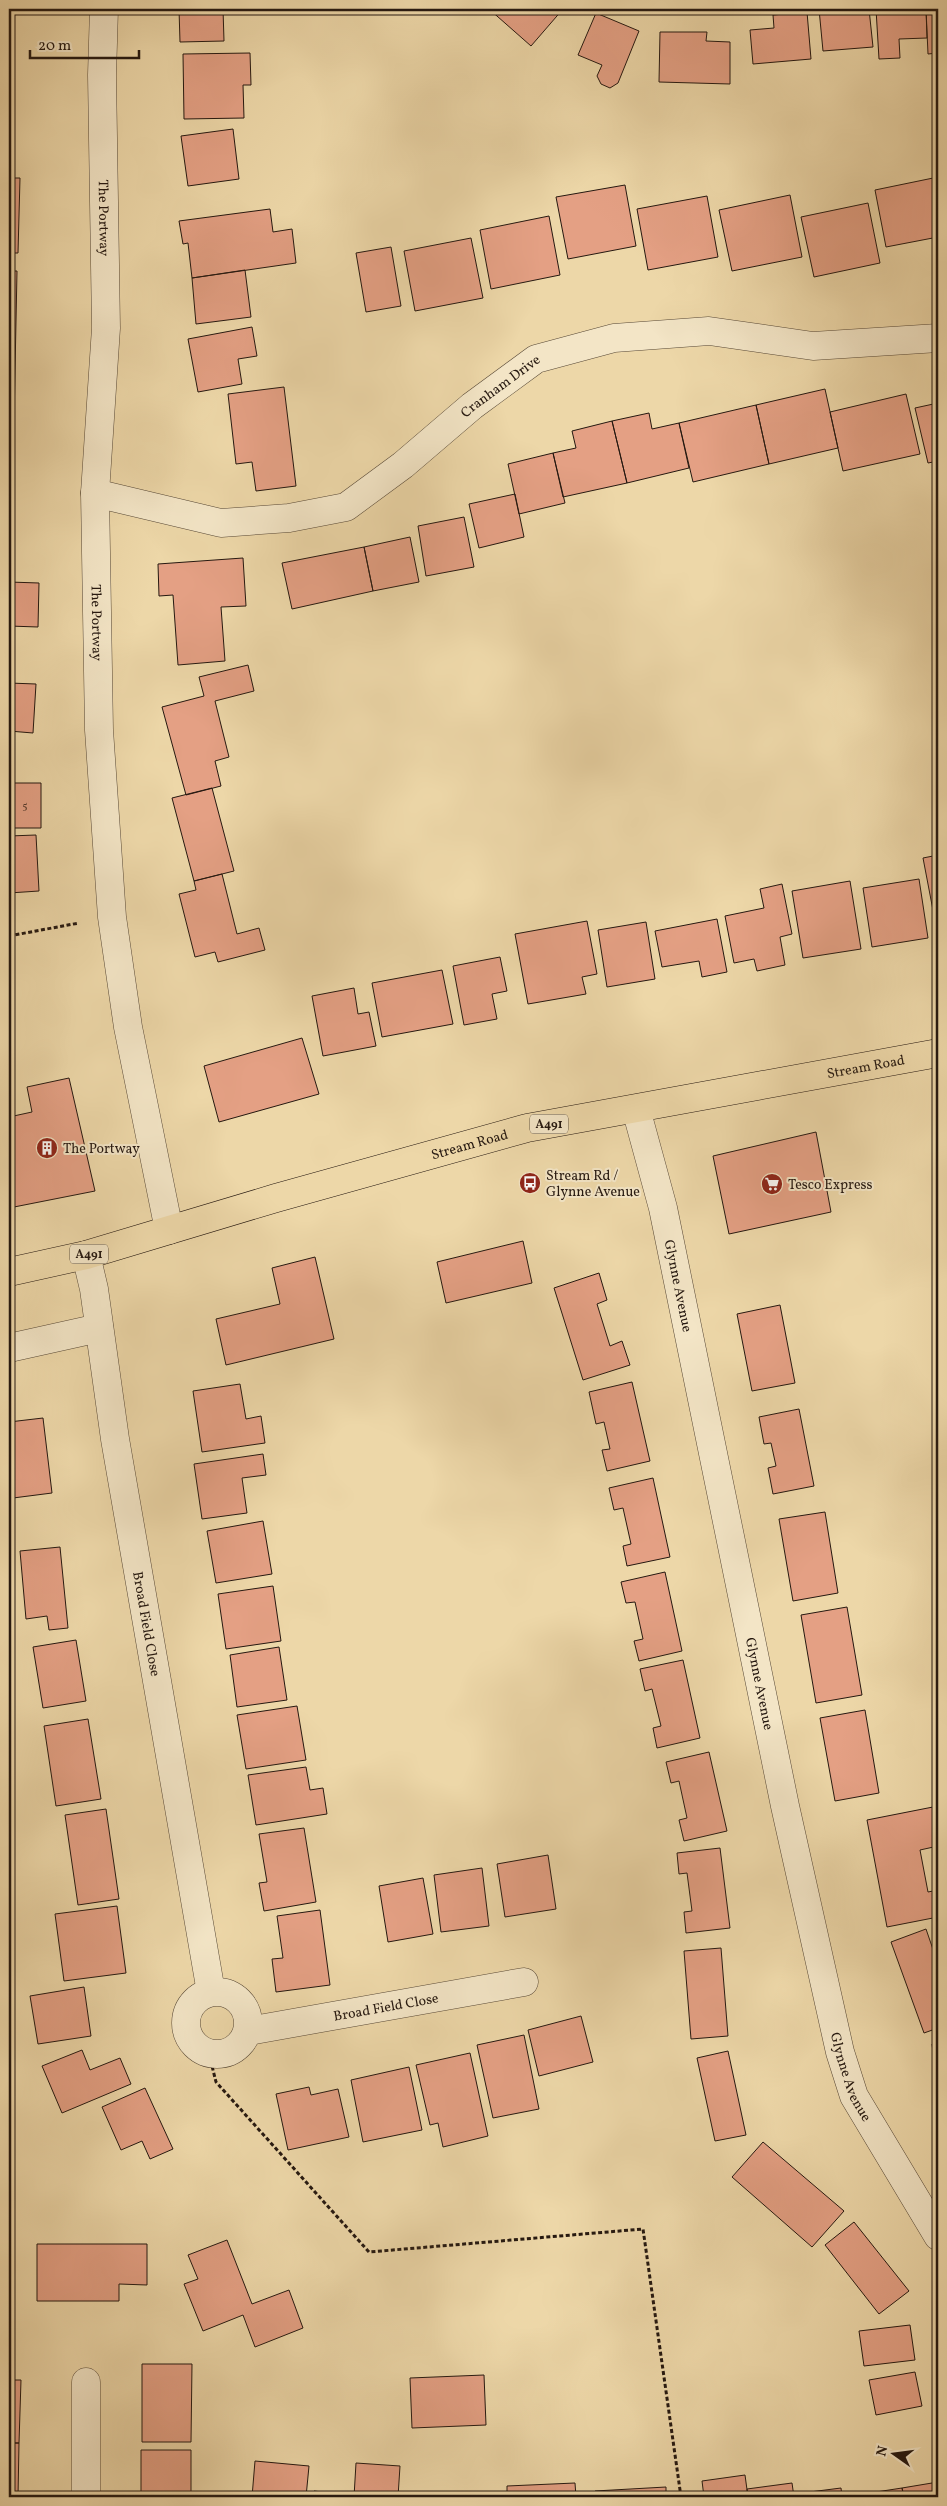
<svg xmlns="http://www.w3.org/2000/svg" width="947" height="2506" font-family="Vollkorn,serif">
<style>
.building{fill:#e4a084;stroke:#251810}
.lines{fill:none;stroke-linecap:round;stroke-linejoin:round}
.street-casing{stroke:#574836;stroke-width:29}
.highway-casing{stroke:#251810;stroke-width:29}
.path{stroke:#251810;stroke-width:3;stroke-dasharray:4 2.5;stroke-linecap:butt}
.street{stroke:#f3e5c6;stroke-width:28}
.highway{stroke:#edd7a8;stroke-width:28}
.labels{text-anchor:middle;stroke-width:4;stroke-linejoin:round;paint-order:stroke}
.number-label{font-size:11px;fill:#553a2d}
.shield{fill:#f3e5c6;stroke:#635647;stroke-width:1}
.shield-label{font-size:12px;font-weight:bold;fill:#251810}
.street-label{font-size:14px;fill:#251810;stroke:#f3e5c6}
.poi-label{font-size:14px;fill:#251810;stroke:#f3e5c6;text-anchor:start}
</style>
<rect width="100%" height="100%" fill="#edd7a8"/>
<filter id="stains"><feTurbulence type="fractalNoise" baseFrequency=".004" numOctaves="4"/><feColorMatrix values="0 0 0 0 .2 0 0 0 0 .09 0 0 0 0 .02 0 0 0 .5 -.17"/></filter>
<radialGradient id="worn" r=".72"><stop offset=".6" stop-color="#630" stop-opacity="0"/><stop offset="1" stop-color="#630" stop-opacity=".3"/></radialGradient>
<!-- building -->
<path class="building" d="M179 9H223L224 41 180 42Z
M489 9H563L531 46Z
M819 9H869L873 47 823 51Z
M876 9H926L927 38 899 39 900 58 879 59Z
M926 9H938V53L928 54Z
M807 12 811 59 753 64 750 30 774 28 773 15Z
M596 13 639 31 618 83 610 88 601 84 597 76 602 65 578 55Z
M660 32H707L706 41 730 42V84L659 82Z
M250 53 251 85H243L244 118 184 119 183 54Z
M9 77 11 134 9 135Z
M233 129 239 179 188 186 181 136Z
M938 177V237L886 247 875 190Z
M9 178H20L18 253H9Z
M625 185 636 246 568 259 556 197Z
M790 195 802 257 732 271 719 210Z
M707 196 718 257 648 270 637 209Z
M868 203 880 263 814 277 801 217Z
M270 209 273 232 292 229 296 263 192 278 188 243 183 244 179 221Z
M549 216 560 275 491 289 480 230Z
M471 238 483 298 415 311 404 251Z
M391 247 401 306 366 312 356 253Z
M245 270 251 317 196 324 192 278Z
M9 271H17L14 421H9Z
M252 327 257 356 238 359 242 384 198 392 188 339Z
M284 387 296 486 256 491 252 462 236 464 228 394Z
M825 389 838 448 769 464 756 405Z
M906 394 920 454 843 471 830 412Z
M938 403V461L928 463 915 408Z
M756 405 769 464 693 482 679 423Z
M649 413 652 429 679 423 689 468 627 483 612 421Z
M612 421 627 483 563 497 553 453 576 448 572 431Z
M9 436H14V509H9Z
M553 453 565 503 519 514 508 464Z
M515 494 524 537 479 548 469 504Z
M464 517 474 567 426 576 418 526Z
M9 532H12V570H9Z
M410 537 419 582 373 591 364 547Z
M364 547 373 591 292 609 282 563Z
M243 558 246 606 221 607 225 661 178 665 173 595 159 596 158 564Z
M9 582 39 583 38 627 9 626Z
M248 665 254 691 215 701 229 757 215 761 221 786 186 795 162 707 204 696 199 677Z
M9 683 36 684 33 733 9 731Z
M9 783H41V828H9Z
M212 788 234 871 194 881 172 798Z
M36 835 39 891 9 893V836Z
M938 855V926H936L923 858Z
M222 874 237 934 259 928 265 950 218 962 215 952 195 957 179 894 196 890 194 881Z
M919 879 928 938 872 947 863 888Z
M850 881 861 949 803 958 792 891Z
M782 884 792 934 780 937 785 965 757 971 754 959 734 963 725 916 764 908 760 889Z
M717 919 727 972 702 977 699 961 662 967 655 931Z
M587 921 597 974 582 977 586 994 528 1004 515 934Z
M646 922 655 979 607 987 598 930Z
M500 957 507 991 492 994 497 1019 464 1025 453 966Z
M442 970 453 1024 382 1037 372 983Z
M354 988 358 1014 369 1012 376 1046 323 1056 312 996Z
M302 1038 319 1094 219 1122 204 1066Z
M69 1078 95 1191 14 1207 9 1180V1117L32 1112 27 1087Z
M816 1132 831 1212 729 1234 713 1156Z
M523 1241 532 1283 446 1303 437 1262Z
M315 1257 334 1339 226 1365 216 1319 280 1304 272 1268Z
M599 1273 607 1300 597 1304 610 1346 622 1341 630 1365 583 1380 554 1288Z
M780 1305 795 1383 752 1391 737 1314Z
M632 1382 650 1461 607 1471 602 1450 610 1449 604 1422 596 1424 589 1392Z
M240 1384 246 1419 261 1416 265 1443 202 1452 193 1391Z
M799 1409 814 1486 773 1494 768 1468 776 1466 771 1443 764 1444 759 1417Z
M43 1418 52 1493 13 1498 11 1484H9V1422Z
M263 1454 266 1475 242 1478 247 1513 202 1519 194 1464Z
M653 1478 670 1557 627 1566 623 1546 631 1544 623 1508 614 1510 609 1488Z
M825 1512 838 1593 793 1601 779 1519Z
M263 1521 272 1574 216 1583 207 1531Z
M60 1547 68 1628 49 1630 47 1616 26 1619 20 1551Z
M665 1572 682 1651 639 1661 634 1641 643 1639 635 1602 626 1603 621 1582Z
M273 1586 281 1641 226 1649 218 1594Z
M847 1607 862 1695 816 1703 801 1615Z
M76 1640 86 1701 43 1708 33 1647Z
M279 1647 287 1700 237 1707 230 1655Z
M683 1660 700 1738 657 1748 653 1728 661 1726 652 1689 645 1691 640 1669Z
M297 1706 306 1760 246 1769 237 1715Z
M865 1710 879 1793 835 1801 820 1718Z
M88 1719 101 1799 56 1806 44 1726Z
M709 1752 727 1831 684 1841 679 1820 687 1818 679 1781 671 1783 666 1762Z
M306 1767 310 1790 323 1788 327 1814 256 1825 248 1775Z
M938 1806V1846L920 1850 928 1892 938 1890V1917L887 1927 867 1820Z
M106 1809 119 1899 78 1905 65 1815Z
M304 1828 316 1902 264 1911 259 1883 267 1882 259 1834Z
M720 1848 730 1928 686 1933 684 1912 692 1911 687 1873 679 1874 677 1853Z
M548 1855 556 1909 505 1917 497 1864Z
M482 1868 489 1926 441 1932 434 1875Z
M423 1878 433 1934 388 1942 379 1886Z
M117 1906 126 1973 64 1981 55 1914Z
M320 1910 330 1985 276 1992 272 1959 283 1958 277 1916Z
M926 1929 938 1964V2028L924 2033 891 1942Z
M721 1948 728 2036 691 2039 684 1951Z
M84 1987 91 2036 38 2044 30 1996Z
M581 2016 593 2062 539 2076 528 2030Z
M524 2035 539 2109 493 2118 477 2045Z
M932 2044H938V2092Z
M82 2050 90 2070 120 2058 131 2084 62 2113 42 2066Z
M728 2051 746 2135 715 2141 697 2058Z
M470 2053 488 2136 443 2147 438 2123 430 2125 416 2065Z
M409 2067 422 2130 363 2142 351 2080Z
M309 2087 311 2095 338 2089 349 2137 288 2150 276 2094Z
M145 2088 173 2149 150 2159 142 2141 121 2150 102 2107Z
M763 2142 844 2211 812 2247 732 2177Z
M854 2222 909 2291 879 2314 825 2245Z
M227 2240 252 2304 289 2290 303 2328 255 2347 243 2315 203 2331 184 2284 198 2279 188 2255Z
M37 2244H147V2285L119 2284V2301H37Z
M910 2325 915 2360 864 2366 859 2331Z
M142 2364H192L191 2442H142Z
M915 2372 922 2406 876 2415 869 2380Z
M484 2375 486 2425 412 2428 410 2378Z
M9 2380H21L19 2443H9Z
M9 2443H19L18 2497H9Z
M141 2450H191V2497H141Z
M255 2461 309 2466 306 2497H252Z
M356 2463 400 2466 398 2497H354Z
M745 2475 748 2497H704L702 2481Z
M938 2482V2497H904L902 2488Z
M575 2483 576 2497H507V2486Z
M792 2483 794 2497H748L747 2489Z
M666 2487V2497H595V2491Z
M841 2488 842 2497H794V2494Z
M902 2488 904 2497H850V2496Z
M314 2491 346 2495V2497H314Z"/>
<g class="lines">
<!-- street casing -->
<g class="street-casing">
<g id="street">
<path id="s1" d="M104 9 102 75 106 328 95 493 99 730 112 917 128 1027 169 1230"/>
<path id="s2" d="M95 493 221 523 289 518 346 507 403 465 472 406 536 359 614 338 709 331 813 346 938 338"/>
<path id="s3" d="M636 1109 663 1208 785 1806 840 2052 854 2096 938 2236"/>
<path id="s4" d="M86 1255 94 1289 115 1439 211 1992"/>
<path d="M9 1348 99 1328"/>
<circle cx="217" cy="2023" r="31"/>
<path id="s5" d="M248 2031 524 1982"/>
<path d="M86 2497V2382"/>
</g>
</g>
<!-- highway casing -->
<g class="highway-casing">
<g id="highway">
<path id="s6" d="M9 1272 86 1255 276 1198 527 1128 938 1053"/>
</g>
</g>
<!-- path -->
<path class="path" d="M9 936 79 923
M209 2054 216 2082 369 2252 643 2229 681 2497"/>
<!-- street -->
<use href="#street" class="street"/>
<!-- highway -->
<use href="#highway" class="highway"/>
</g>
<!-- icons -->
<defs>
<g id="building-disc" transform="scale(1.125)"><circle r="9.5" fill="#8f2418" stroke="#f3e5c6"/><path d="M-4-6H4V6H1V3H-1V6H-4ZM-2.5-4.3h1.7v1.8h-1.7ZM.8-4.3h1.7v1.8H.8ZM-2.5-1h1.7V.8h-1.7ZM.8-1h1.7V.8H.8Z" fill="#fff"/></g>
<g id="bus-disc" transform="scale(1.125)"><circle r="9.5" fill="#8f2418" stroke="#f3e5c6"/><path d="M-5-6H5V4H4V6H2V4H-2V6H-4V4H-5ZM-3.5-4V0h7V-4ZM-3.5 1.2v1.5H-2V1.2ZM2 1.2v1.5H3.5V1.2Z" fill="#fff"/></g>
<g id="supermarket-disc" transform="scale(1.125)"><circle r="9.5" fill="#8f2418" stroke="#f3e5c6"/><path d="M-6-5.5h2.5l.6 2H6L4.5 2H-2.5L-4.4-4H-6ZM-1.5 3.2a1.3 1.3 0 1 0 .1 0ZM3 3.2a1.3 1.3 0 1 0 .1 0Z" fill="#fff"/></g>
</defs>
<g fill-rule="evenodd">
<use href="#building-disc" x="47" y="1148"/>
<use href="#bus-disc" x="530" y="1183"/>
<use href="#supermarket-disc" x="772" y="1184"/>
</g>
<g class="labels">
<!-- number labels -->
<g class="number-label">
<text x="25" y="809">5</text>
</g>
<!-- shield labels -->
<g class="shield">
<rect x="530" y="1114.5" width="38" height="19" rx="4"/>
<rect x="70" y="1244.5" width="38" height="19" rx="4"/>
</g>
<g class="shield-label">
<text x="549" y="1128">A491</text>
<text x="89" y="1258">A491</text>
</g>
<!-- street labels -->
<g class="street-label">
<text dy="5" stroke="none"><textPath href="#s1" startOffset="209">The Portway</textPath></text>
<text dy="5" stroke="none"><textPath href="#s2" startOffset="452">Cranham Drive</textPath></text>
<text dy="5" stroke="none"><textPath href="#s1" startOffset="614">The Portway</textPath></text>
<text dy="5" stroke="none"><textPath href="#s6" startOffset="882">Stream Road</textPath></text>
<text dy="5" stroke="none"><textPath href="#s6" startOffset="478">Stream Road</textPath></text>
<text dy="5" stroke="none"><textPath href="#s3" startOffset="182">Glynne Avenue</textPath></text>
<text dy="5" stroke="none"><textPath href="#s4" startOffset="374">Broad Field Close</textPath></text>
<text dy="5" stroke="none"><textPath href="#s3" startOffset="588">Glynne Avenue</textPath></text>
<text dy="5" stroke="none"><textPath href="#s5" startOffset="140">Broad Field Close</textPath></text>
<text dy="5" stroke="none"><textPath href="#s3" startOffset="992">Glynne Avenue</textPath></text>
</g>
<!-- poi labels -->
<g class="poi-label">
<text x="63" y="1153">The Portway</text>
<text x="546" y="1180">Stream Rd /<tspan x="546" dy="16">Glynne Avenue</tspan></text>
<text x="788" y="1189">Tesco Express</text>
</g>
</g>
<!-- margin -->
<rect width="947" height="2506" fill="none" stroke="#edd7a8" stroke-width="30"/>
<rect x="10" y="10" width="927" height="2486" fill="none" stroke="#251810" stroke-width="2.5"/>
<rect x="15" y="15" width="917" height="2476" fill="none" stroke="#251810"/>
<!-- north arrow -->
<g transform="translate(894 2454) rotate(284)" stroke="#f3e5c6" stroke-width="4" paint-order="stroke">
<path d="M0-4L9 19L0 12L-9 19Z" fill="#251810"/>
<text y="-8" font-size="14" font-weight="bold" text-anchor="middle" fill="#251810">N</text>
</g>
<!-- scale -->
<path d="M30 50v8h109v-8" fill="none" stroke="#251810" stroke-width="2.5"/>
<text x="38" y="50" font-size="15" fill="#251810" stroke="#f3e5c6" stroke-width="4" paint-order="stroke">20 m</text>
<rect width="100%" height="100%" filter="url(#stains)"/>
<rect width="100%" height="100%" fill="url(#worn)"/>
</svg>
